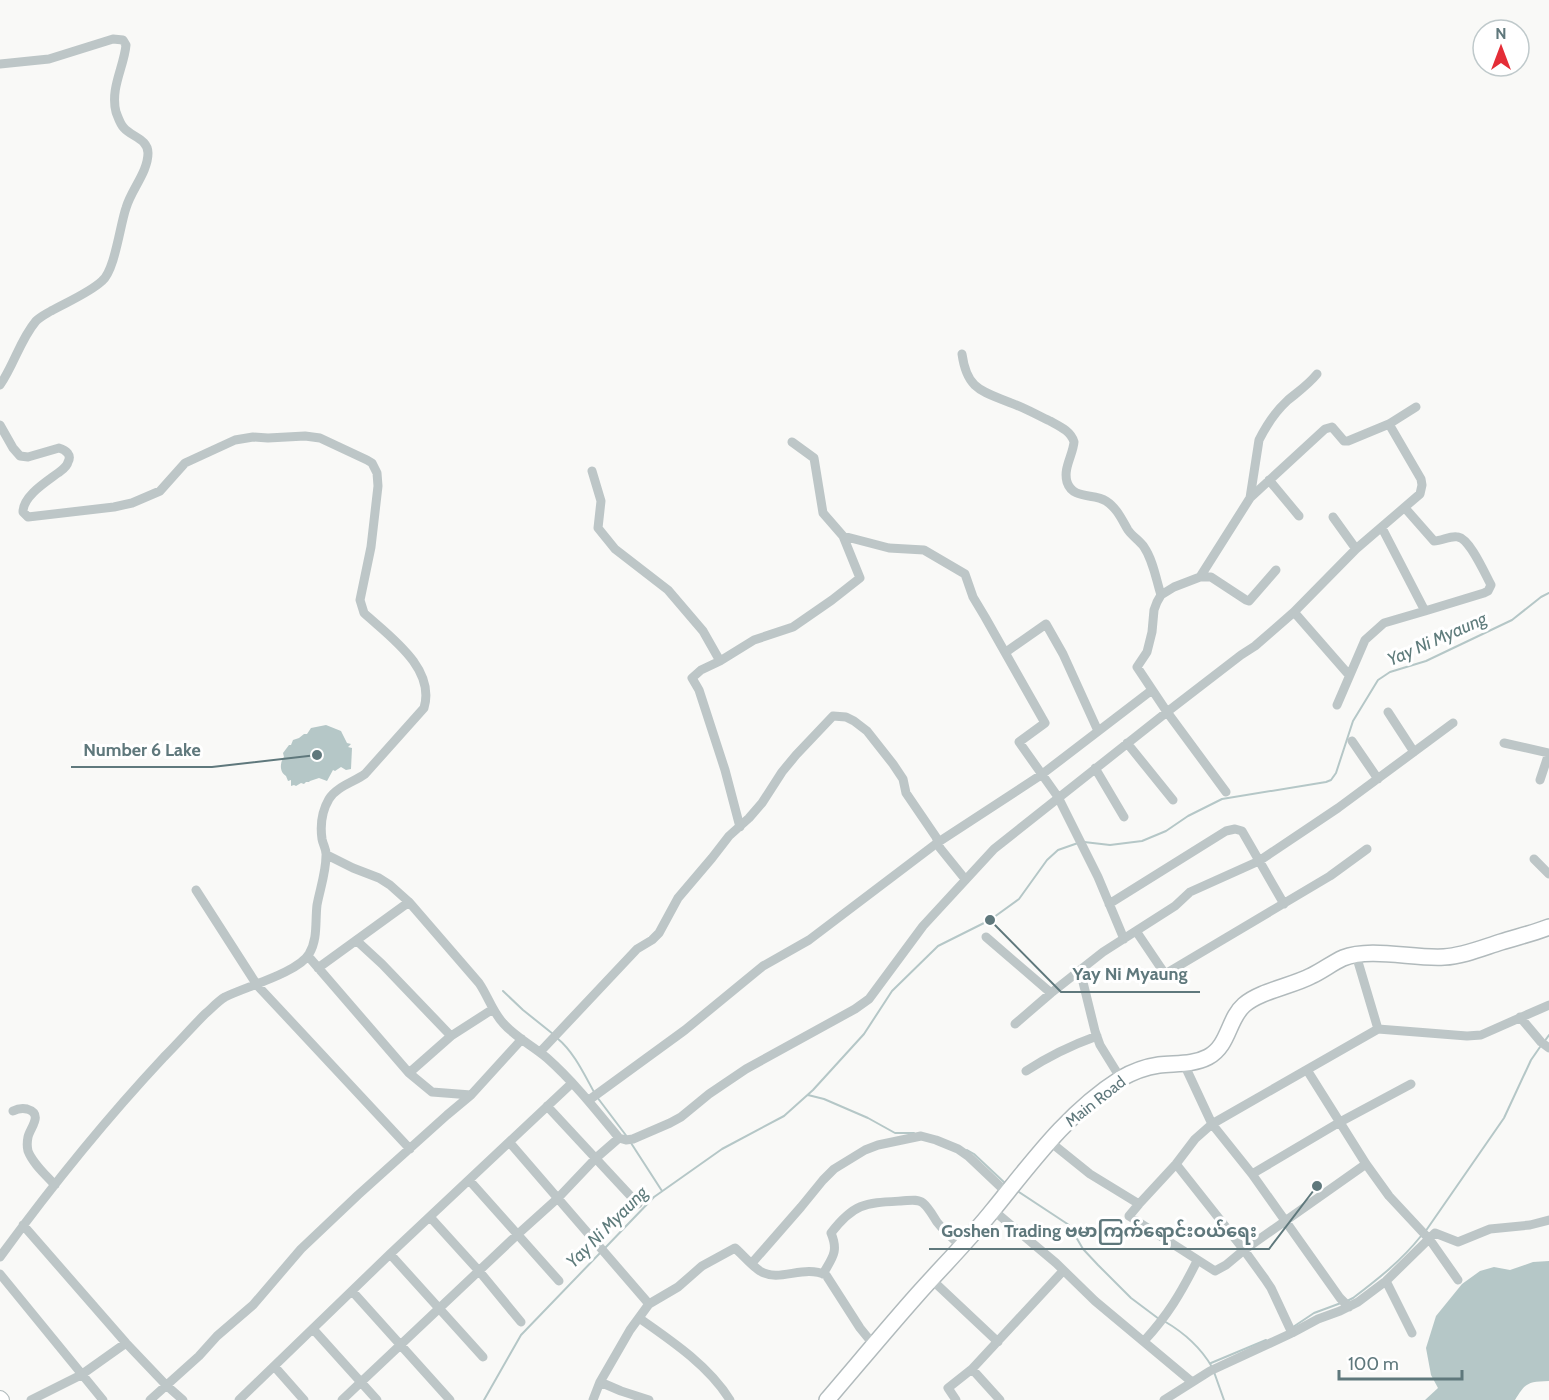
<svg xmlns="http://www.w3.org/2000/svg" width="1549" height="1400" font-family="Cabin,'Noto Sans Myanmar',sans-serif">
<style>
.water{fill:#b5c7c7}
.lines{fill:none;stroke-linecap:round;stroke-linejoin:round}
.stream{stroke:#b5c7c7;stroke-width:2}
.secondary-casing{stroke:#b0babc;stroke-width:16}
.primary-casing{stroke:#b1babc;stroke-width:18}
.street{stroke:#bdc6c7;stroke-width:9}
.secondary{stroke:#fff;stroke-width:14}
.primary{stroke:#fff;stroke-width:15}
.labels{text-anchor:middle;stroke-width:6;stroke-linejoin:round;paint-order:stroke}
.street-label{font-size:16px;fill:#5f787c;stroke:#fff}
.water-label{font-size:18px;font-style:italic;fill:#5f7c7c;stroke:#fff}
.leader{fill:none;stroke:#5f787c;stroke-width:2}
.callout-dot{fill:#5f787c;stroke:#fff;stroke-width:2}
.callout-label{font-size:18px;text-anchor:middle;font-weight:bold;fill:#5f787c;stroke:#fff;stroke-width:6;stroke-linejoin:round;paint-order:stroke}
</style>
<rect width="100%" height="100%" fill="#f9f9f7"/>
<!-- water -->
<path class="water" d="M326 725 341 731 347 743 351 744 348 747 352 748 351 769 346 770 341 767 335 771 333 770 327 781 319 778 310 781 309 782H306L304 784 301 783 296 786 294 785 291 786V780L288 781 286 776C279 772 280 762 284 757L283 753 289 745H291L293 740 299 738 304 734H307L311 728Z
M1549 1261V1381C1528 1382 1526 1382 1515 1400H1425L1438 1388 1431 1375 1426 1348 1436 1316 1462 1284 1480 1271 1494 1267 1510 1270 1533 1262Z"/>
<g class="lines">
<!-- stream -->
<path class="stream" d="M1084 842 1110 845 1142 841 1166 831 1188 816 1222 799 1326 782 1331 780 1336 773 1353 721 1378 680 1390 672 1426 661 1512 620 1541 597 1549 593
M503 991 523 1010 553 1034
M557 1038C574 1052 584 1074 594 1092
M1544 1042 1549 1035
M808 1095 824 1099 868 1118 895 1133H914
M597 1097 628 1138
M631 1143 662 1191
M967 1150 974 1154 1006 1184
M1016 1190 1069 1225 1083 1249 1098 1265 1131 1298 1159 1319
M1425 1232 1504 1118 1531 1060 1540 1047
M605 1248 654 1197 722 1149 784 1116 813 1090 864 1034 892 991 938 946 990 920 1019 899 1047 860 1058 850 1078 843
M1347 1301 1353 1298C1378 1279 1401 1261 1421 1236
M1164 1321C1183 1332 1201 1348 1212 1367
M1293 1327 1314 1313 1341 1303
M1211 1363 1266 1340
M1214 1372 1224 1400
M484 1400 521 1335 601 1252"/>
<!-- secondary casing -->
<g class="secondary-casing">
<path id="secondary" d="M0 1398 2 1400"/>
</g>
<!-- primary casing -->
<g class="primary-casing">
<path id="primary" d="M827 1400C857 1365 886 1330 917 1295 942 1267 969 1240 993 1210 1032 1162 1068 1112 1120 1079 1132 1072 1145 1067 1159 1065 1175 1063 1193 1065 1208 1057 1229 1046 1228 1019 1244 1005 1260 991 1292 986 1311 976 1322 971 1332 963 1343 958 1371 947 1413 959 1444 957 1463 956 1482 948 1501 942 1517 937 1534 933 1549 927"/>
</g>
<!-- street -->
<path class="street" d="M0 64 49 59 113 39 123 40 126 45C124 67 110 88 116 112 118 117 120 124 124 128 132 137 148 139 148 153 148 172 131 190 126 208 120 225 115 270 102 281 89 293 67 302 51 311 46 314 40 317 36 321 20 340 14 365 0 385
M962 354C967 390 982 391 1011 403 1025 408 1037 415 1050 421 1059 426 1071 431 1074 442 1073 455 1063 468 1067 482 1073 500 1094 493 1106 501 1117 508 1122 520 1128 530 1133 537 1140 541 1144 547 1153 560 1156 579 1161 595
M0 425 13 448 20 456 28 457 59 448C66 450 72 455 68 462 67 467 62 470 58 473 46 482 23 496 23 512L28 517 114 507 132 503 160 491 185 463 235 440 253 437 268 438 305 436 320 438 367 460 372 463 377 473 378 486 371 547 360 600 364 613C389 636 436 668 424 708L365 774C354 782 336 787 329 799 322 811 320 825 322 839 323 845 327 850 326 856 326 872 320 889 317 905 315 922 318 939 309 954 299 972 245 987 225 997 218 1001 211 1009 205 1014 191 1028 178 1043 164 1057 105 1120 51 1187 0 1257
M592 471 601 501 598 528 615 549 668 590 703 631 720 661 701 670 692 678 699 690 725 770 740 827
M1269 480 1299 516
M1250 498 1259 440C1266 426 1277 410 1288 400 1299 391 1308 385 1317 374
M1405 508 1434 541C1442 541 1451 535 1458 537 1470 539 1485 574 1491 585L1488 591 1484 593 1425 611
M1333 517 1356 549
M843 536 889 548 924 550 965 574 973 597 985 617 1045 723 1019 742 1058 797 1098 877 1124 939
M1200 577 1250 498 1325 429 1332 427 1344 441H1348L1389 424 1416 407
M1294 612 1349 675
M1006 652 1046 624 1063 654 1098 731
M720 661 754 640 793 627 832 600 860 578 843 536 823 513 814 458 792 442
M1337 705 1365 640 1384 623 1425 611 1382 528
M1388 712 1414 752
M1352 741 1378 779
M1127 743 1173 800
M1504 743 1549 753 1540 780
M1095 768 1124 817
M1226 792 1167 712 1137 667 1147 652 1152 632 1154 610 1157 602 1161 595 1174 587 1200 577H1211L1246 600 1249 601 1276 570
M327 855 353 868 379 878 390 885 409 902 479 983C488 996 492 1011 503 1023 515 1037 533 1046 547 1058 574 1082 596 1110 619 1138L626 1140 633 1139 670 1123 681 1117 709 1094 746 1069 855 1009 869 999 923 926 994 849 1167 712 1241 655 1255 646 1294 612 1356 549 1420 494 1422 485 1421 479 1389 424
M1534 859 1549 874
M196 890 257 985 410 1149
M1109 904 1226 831 1235 829 1242 831 1284 904
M1136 931 1165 974 1330 876 1367 849
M986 937 1051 993
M357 941 382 964 451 1036 493 1009
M1356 955 1378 1029
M308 956 409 1073 432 1092 471 1095
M318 968 409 902
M1080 970 1095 1031 1100 1045 1121 1079
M1520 1017 1541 1042 1549 1048
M1015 1024 1051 993 1103 952 1175 906 1190 892 1259 861 1338 808 1453 723
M540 1052 637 949 652 940 659 933 678 898 712 858 729 836 749 818 762 803 782 772 796 755 833 716 846 717 854 721 867 731 893 764 903 779 906 793 936 837 940 848 965 879
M1184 1064 1212 1124 1252 1174 1340 1298 1349 1307
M1307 1070 1366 1164 1389 1196 1430 1240 1458 1280
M1026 1071C1049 1056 1072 1045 1097 1036
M409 1073 451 1036
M589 1100 685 1030 763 966 809 940 937 843 1041 775 1152 690
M547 1106 638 1204
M13 1111C17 1109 22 1108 27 1109 44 1114 30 1128 28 1137 27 1142 27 1147 28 1151 33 1164 46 1175 55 1185
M1049 1141 1090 1174 1139 1204 1129 1216 1215 1271 1226 1265 1244 1250 1366 1164
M510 1143 649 1304
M1176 1164 1244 1250 1265 1279 1271 1288 1292 1333
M1252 1174 1340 1122 1411 1084
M469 1180 559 1281
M1139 1204 1176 1164 1195 1139 1212 1124 1378 1029 1467 1036 1481 1035 1549 1005
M993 1210 1056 1263 1095 1301 1192 1382
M430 1217 479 1271 521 1322
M23 1225 126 1343 166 1385 183 1400
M390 1254 483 1357
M752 1263 801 1207 823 1180 834 1169 865 1150 878 1145 921 1136 936 1140 958 1149 968 1156 1006 1192
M0 1274 103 1400
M823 1274C832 1258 839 1252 831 1233 854 1203 865 1203 901 1201 908 1201 917 1198 923 1203 929 1208 933 1216 937 1222 944 1231 953 1239 961 1246
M931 1279 998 1342
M1386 1281 1412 1333
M352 1291 450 1400
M639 1318C672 1341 709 1366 730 1400
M313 1329 377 1400
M1144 1341C1168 1315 1181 1293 1197 1261
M274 1366 304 1400
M972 1369 1000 1400
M600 1382 621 1391 649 1400
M31 1400 81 1375 126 1343
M150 1400 199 1356 217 1336 253 1305 301 1249 358 1195 447 1115 471 1095 522 1039
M239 1400 390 1254 572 1083
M342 1400 518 1234 558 1198 596 1158 619 1138
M593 1400 600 1382 630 1330 649 1304 678 1287 702 1266 735 1248C743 1255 751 1265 760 1271 780 1283 803 1264 826 1275L860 1328 873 1344
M956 1400 948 1388 972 1369 1063 1271
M1164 1400 1210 1371 1292 1333 1318 1319 1340 1311 1358 1302 1386 1281 1435 1233 1458 1242 1490 1229 1530 1225 1549 1220"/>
<!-- secondary -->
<use href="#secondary" class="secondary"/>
<!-- primary -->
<use href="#primary" class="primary"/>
</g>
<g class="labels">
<!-- street labels -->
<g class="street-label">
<text transform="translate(1095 1101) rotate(-38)" y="6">Main Road</text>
</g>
<!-- water labels -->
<g class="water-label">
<text transform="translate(1437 639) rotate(-24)" y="6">Yay Ni Myaung</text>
<text transform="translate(607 1227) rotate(-45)" y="6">Yay Ni Myaung</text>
</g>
</g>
<!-- callouts -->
<path class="leader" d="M317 755L212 767H71M990 920L1061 992H1200M1317 1186L1269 1249H929"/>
<g class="callout-dot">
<circle cx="317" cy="755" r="6"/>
<circle cx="990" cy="920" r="6"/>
<circle cx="1317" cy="1186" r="6"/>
</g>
<g class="callout-label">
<text x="142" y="756">Number 6 Lake</text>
<text x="1130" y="980">Yay Ni Myaung</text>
<text x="1099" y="1237">Goshen Trading ဗမာကြက်ရောင်းဝယ်ရေး</text>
</g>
<!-- north arrow -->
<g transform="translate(1501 48)"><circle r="28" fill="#ffffff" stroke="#bfc9cb" stroke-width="1.5"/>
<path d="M0-4.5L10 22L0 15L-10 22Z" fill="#e42d37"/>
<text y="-9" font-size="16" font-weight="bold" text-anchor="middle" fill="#5f787c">N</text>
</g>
<!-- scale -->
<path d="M1339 1370v9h123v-9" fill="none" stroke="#5f787c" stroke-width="3"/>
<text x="1348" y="1370" font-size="18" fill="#5f787c" stroke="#ffffff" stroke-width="4.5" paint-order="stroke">100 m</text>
</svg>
